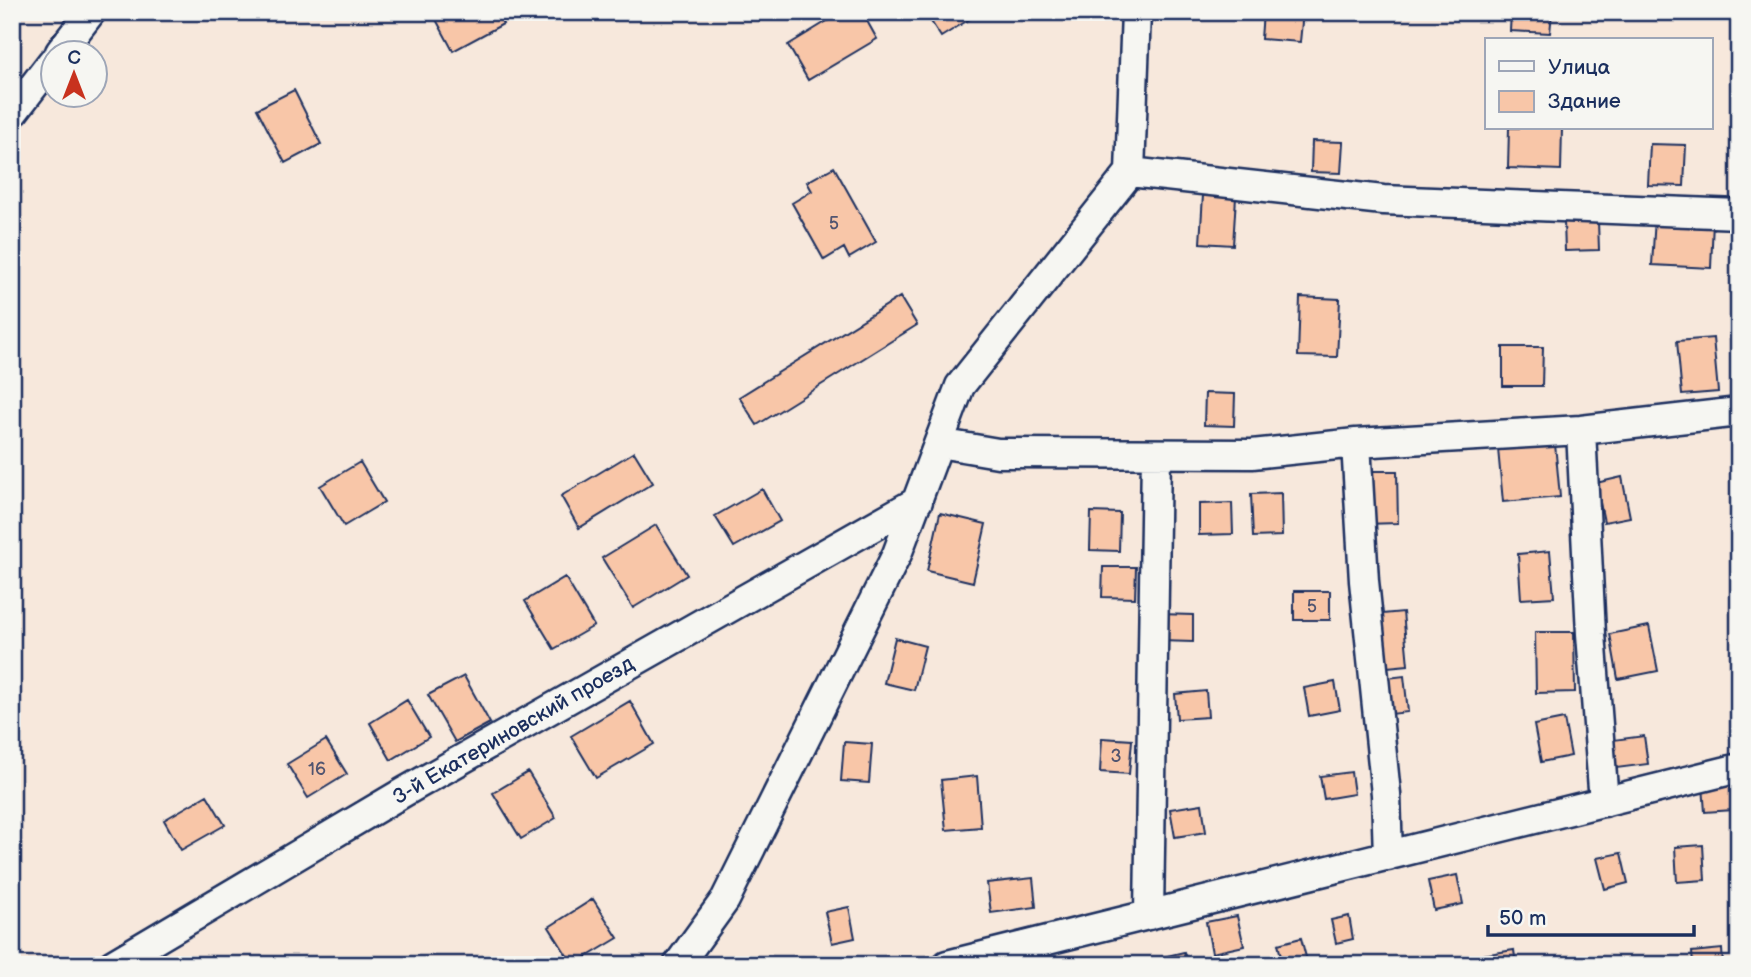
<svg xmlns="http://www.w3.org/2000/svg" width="1751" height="977" font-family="'Balsamiq Sans',sans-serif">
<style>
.building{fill:#f8c6a8;stroke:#1b2f5e;stroke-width:2}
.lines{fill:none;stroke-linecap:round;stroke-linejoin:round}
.minor-casing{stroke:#1b2f5e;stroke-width:33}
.minor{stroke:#f6f6f2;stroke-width:28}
.labels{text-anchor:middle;stroke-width:6;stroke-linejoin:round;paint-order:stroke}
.number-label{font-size:18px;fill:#525570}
.street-label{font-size:21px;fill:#1b2f5e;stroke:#f6f6f2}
</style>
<rect width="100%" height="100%" fill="#f7e8dc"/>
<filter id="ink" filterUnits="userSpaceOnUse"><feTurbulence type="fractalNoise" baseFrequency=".0143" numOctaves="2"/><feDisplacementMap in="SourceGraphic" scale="14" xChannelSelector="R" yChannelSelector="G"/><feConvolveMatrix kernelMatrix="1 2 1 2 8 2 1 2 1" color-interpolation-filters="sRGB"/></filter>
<g filter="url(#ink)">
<!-- building -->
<path class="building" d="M432 12H497L503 24 453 51Z
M842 12H862L877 39 808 80 788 45Z
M925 12H981L941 37Z
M1263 12H1303L1300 42 1261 39Z
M1511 12H1552L1550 33 1510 31Z
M294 90 321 144 285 163 257 109Z
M1509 128H1562L1561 170 1508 168Z
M1312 141 1343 142 1341 173 1311 172Z
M1650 144 1686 145 1684 186 1648 185Z
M834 167 876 242 849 258 844 248 824 260 792 203 812 191 807 182Z
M1203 195 1236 197 1233 245 1200 243Z
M1655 218 1713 221 1711 268 1652 265Z
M1598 221 1599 250 1565 251 1564 222Z
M900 297 917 325 757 425 739 397Z
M1300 297 1340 299 1337 357 1298 356Z
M1713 338 1718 392 1682 395 1677 341Z
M1503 347H1543L1542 386H1503Z
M1205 393 1235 394 1234 426 1204 425Z
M1555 444 1560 497 1503 502 1498 449Z
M634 452 653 483 579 528 561 496Z
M360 462 384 502 344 526 320 486Z
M1363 471H1397L1398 523 1364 524Z
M1622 477 1630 517 1604 522 1596 483Z
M762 489 780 521 734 547 715 516Z
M1281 493 1282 536 1253 537 1251 494Z
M1232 503 1233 534 1199 535V504Z
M1091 512 1120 513 1119 551 1090 550Z
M940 513 986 524 973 582 927 571Z
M656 525 687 575 633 608 602 558Z
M1550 551 1554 597 1521 599 1518 554Z
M1103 567H1136L1135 598 1102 597Z
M565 577 594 626 554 649 525 601Z
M1294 591H1330V620H1294Z
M1403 612 1408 665 1377 668 1372 615Z
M1160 614 1193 615V642L1160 641Z
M1649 626 1658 671 1618 679 1610 634Z
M1535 632H1574L1575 692 1536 693Z
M895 638 925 646 914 690 884 683Z
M464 676 490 723 455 742 428 695Z
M1404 676 1408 712 1383 715 1379 679Z
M1335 682 1340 710 1309 716 1304 688Z
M1206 691 1208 717 1177 719 1175 694Z
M407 700 429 737 391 760 370 723Z
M630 701 654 744 596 778 571 736Z
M1564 719 1571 756 1541 762 1534 725Z
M1644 736 1648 764 1609 769 1605 741Z
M1102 738 1132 740 1129 774 1100 772Z
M326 740 347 774 308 798 287 764Z
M844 742 872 744 869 783 841 781Z
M528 772 556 818 521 839 493 793Z
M1351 772 1354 794 1324 799 1320 776Z
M977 776 981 827 946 830 941 780Z
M1731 784 1733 810 1705 812 1703 786Z
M207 795 225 825 181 850 164 820Z
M1202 804 1206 832 1175 837 1170 809Z
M1703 845 1705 880 1677 882 1675 847Z
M1621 853 1628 883 1605 889 1597 858Z
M1457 875 1463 904 1434 910 1428 881Z
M1033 878 1036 907 991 913 987 883Z
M593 899 618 938 573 965 549 927Z
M849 907 855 938 832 943 825 912Z
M1237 916 1244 946 1212 953 1206 922Z
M1349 916 1353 939 1336 943 1331 920Z
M1301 938 1308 965H1283L1278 944Z
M1722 949 1723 965H1693L1692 952Z
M1514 950 1516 965H1484L1482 955Z
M1184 952 1188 965H1157L1155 959Z"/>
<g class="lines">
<!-- minor casing -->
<g class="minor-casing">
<path id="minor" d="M60 52 91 12
M12 114 52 62
M1130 172 1383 200 1739 214
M1581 430 1591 634 1604 802
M939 443 998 453 1252 454 1356 443 1581 430 1739 412
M1356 443 1364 581 1386 794 1388 856
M1149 915 1156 454
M112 965 404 792 918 501
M678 965 725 900 897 554 960 386 1130 172 1136 12
M947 965 1739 768"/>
</g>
<!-- minor -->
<use href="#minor" class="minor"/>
</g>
</g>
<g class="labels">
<!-- number labels -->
<g class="number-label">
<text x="834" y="229">5</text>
<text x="1312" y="612">5</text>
<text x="1116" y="762">3</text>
<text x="317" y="775">16</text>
</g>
<!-- street labels -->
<g class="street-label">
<text transform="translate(513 730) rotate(-30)" y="7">3-й Екатериновский проезд</text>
</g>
</g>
<!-- margin -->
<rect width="1751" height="977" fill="none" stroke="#f6f6f2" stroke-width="42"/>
<rect x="21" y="21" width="1709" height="935" fill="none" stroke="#1b2f5e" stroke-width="2.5" filter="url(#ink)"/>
<!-- legend -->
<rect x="1485" y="38" width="228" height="91" fill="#f6f6f2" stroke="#9ea6b7" stroke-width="2"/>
<rect x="1499" y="61" width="35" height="10" fill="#f6f6f2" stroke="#9ea6b7" stroke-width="2"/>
<text x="1548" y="74" font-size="21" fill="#1b2f5e">Улица</text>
<rect x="1499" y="91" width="35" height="21" fill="#f8c6a8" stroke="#9ea6b7" stroke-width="2"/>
<text x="1548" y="108" font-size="21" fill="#1b2f5e">Здание</text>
<!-- north arrow -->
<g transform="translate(74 74)"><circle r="33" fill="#f6f6f2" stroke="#9ea6b7" stroke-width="2"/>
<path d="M0-5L12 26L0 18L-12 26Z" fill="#c8321e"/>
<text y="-10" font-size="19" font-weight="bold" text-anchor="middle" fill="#1b2f5e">С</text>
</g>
<!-- scale -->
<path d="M1488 925v10h206v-10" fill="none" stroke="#1b2f5e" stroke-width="3.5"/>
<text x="1499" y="925" font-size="21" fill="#1b2f5e" stroke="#f6f6f2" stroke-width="5" paint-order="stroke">50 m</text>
</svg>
